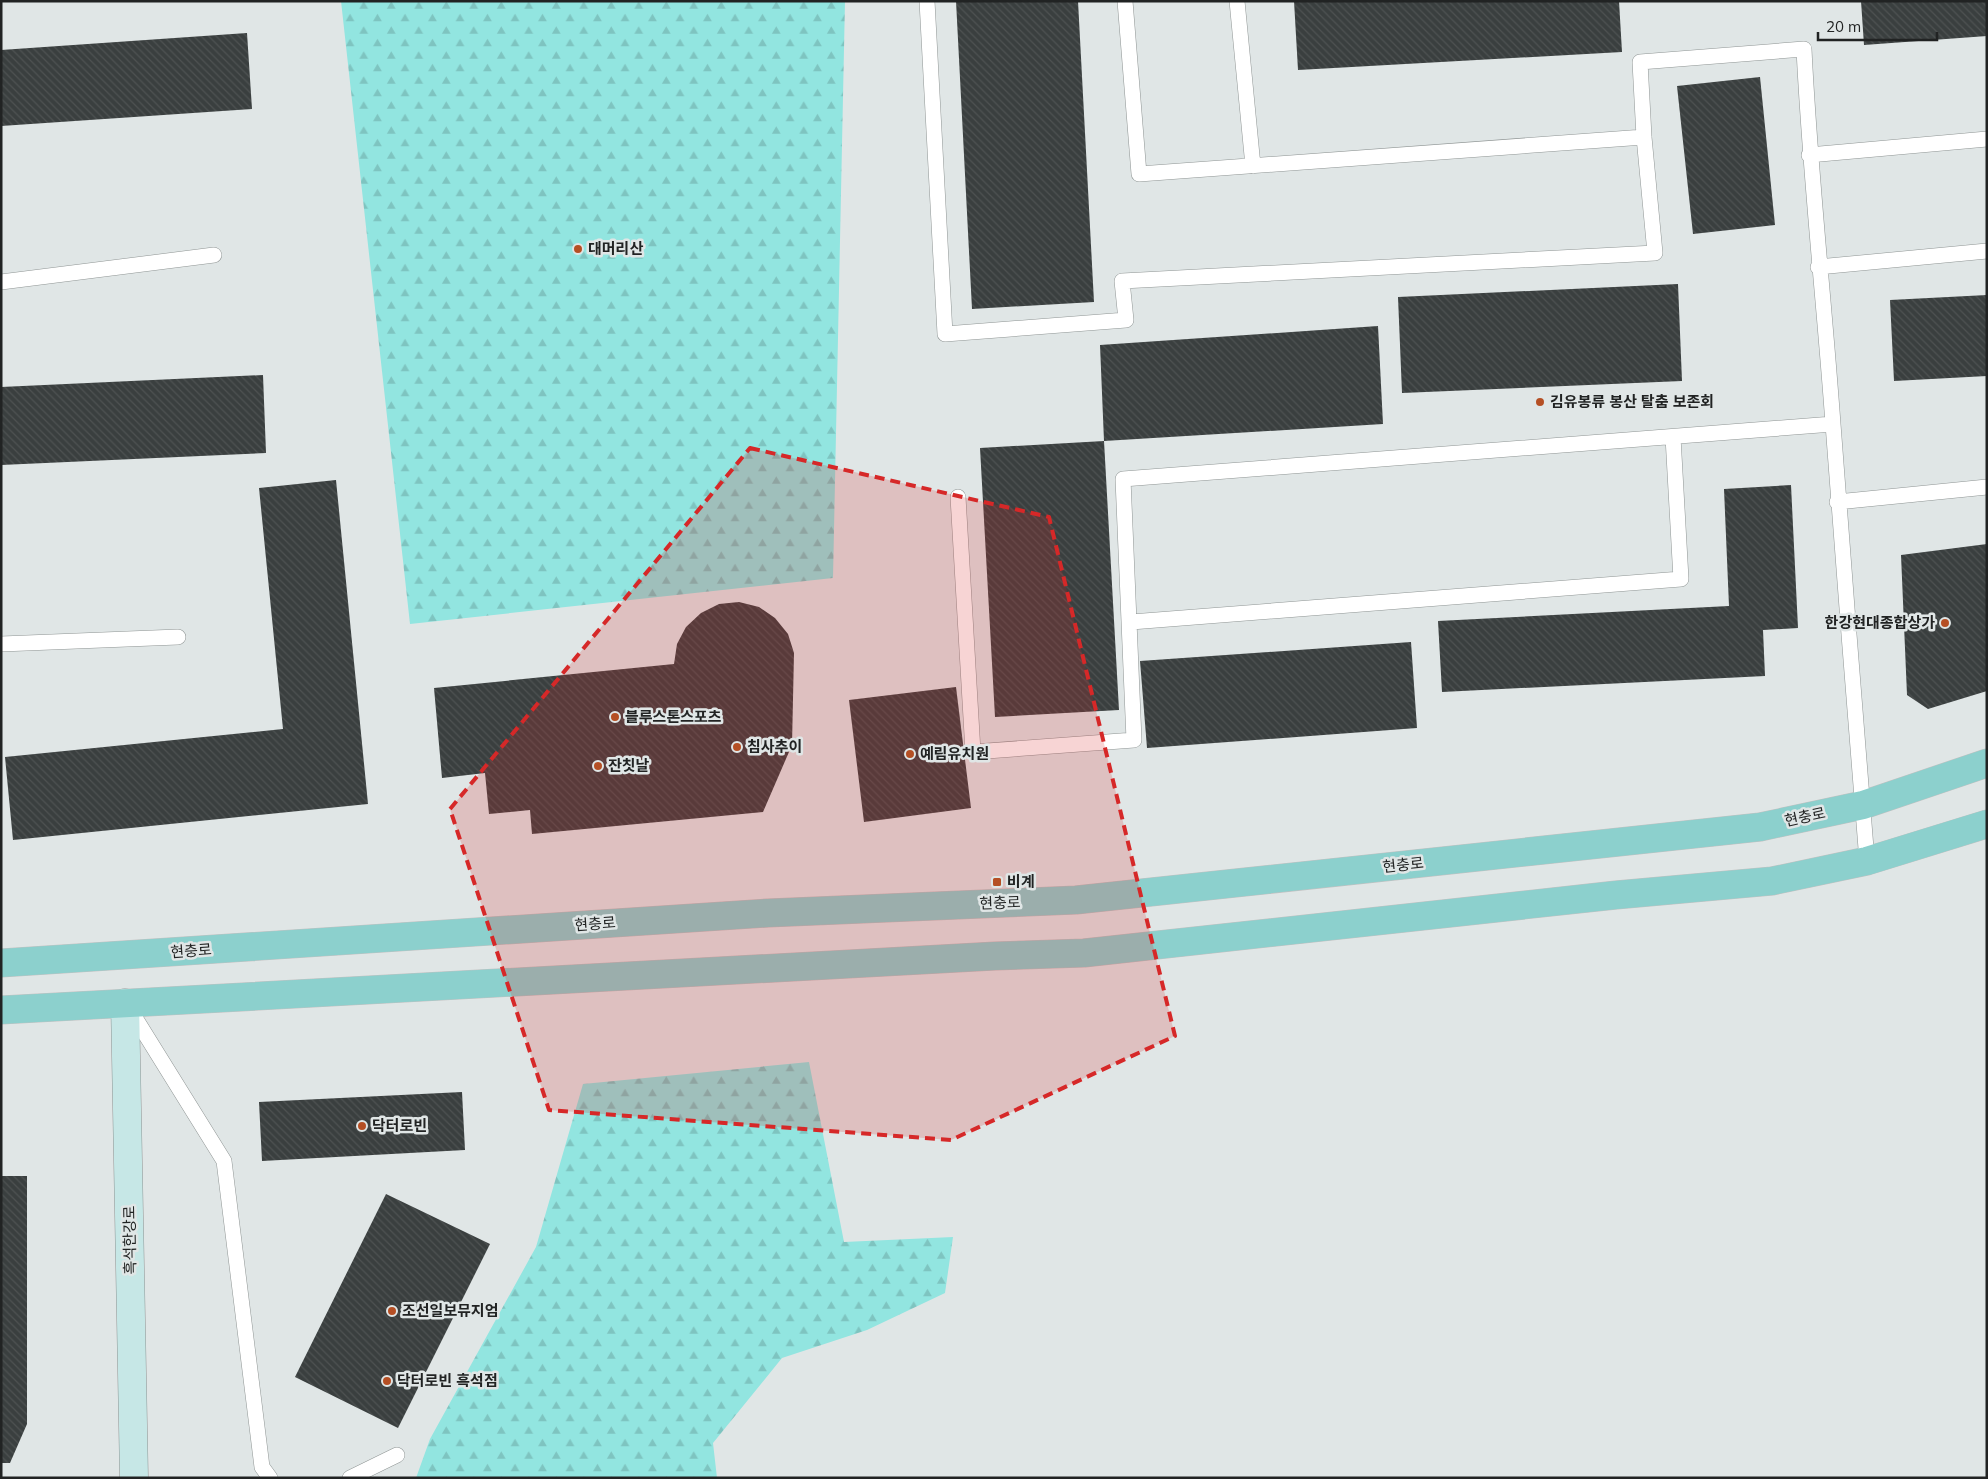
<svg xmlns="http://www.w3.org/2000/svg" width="1988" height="1479" font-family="Mulish,'Noto Sans KR',sans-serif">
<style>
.forest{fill:url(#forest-firs)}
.building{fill:url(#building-back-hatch)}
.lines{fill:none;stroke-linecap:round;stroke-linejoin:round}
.lane-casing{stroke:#8f9594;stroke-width:16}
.secondary-casing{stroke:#8f9594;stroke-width:29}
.primary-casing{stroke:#c1c1c1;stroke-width:29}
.lane{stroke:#fff;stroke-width:15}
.secondary{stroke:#c6e7e6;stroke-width:28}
.primary{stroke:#8cd0cd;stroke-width:28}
.marked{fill:#d62828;fill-opacity:0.2;stroke:#d62828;stroke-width:4;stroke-dasharray:10 6;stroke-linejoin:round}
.poi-dot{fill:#b54f24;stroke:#e0e6e6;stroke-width:2}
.labels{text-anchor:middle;stroke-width:5;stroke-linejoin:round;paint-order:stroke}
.poi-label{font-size:15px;font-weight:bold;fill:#212323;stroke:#e0e6e6;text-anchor:start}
.street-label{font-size:15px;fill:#212323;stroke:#e0e6e6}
</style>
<defs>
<pattern id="forest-firs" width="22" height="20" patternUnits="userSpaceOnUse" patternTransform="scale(1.25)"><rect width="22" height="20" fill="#92e5e0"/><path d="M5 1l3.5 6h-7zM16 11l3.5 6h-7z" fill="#7ec4c0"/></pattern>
<pattern id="building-back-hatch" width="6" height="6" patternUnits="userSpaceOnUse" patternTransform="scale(1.25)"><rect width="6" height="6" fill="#3a3f3f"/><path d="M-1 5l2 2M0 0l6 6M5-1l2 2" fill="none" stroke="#4e5252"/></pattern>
</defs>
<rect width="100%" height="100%" fill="#e0e6e6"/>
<!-- forest -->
<path class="forest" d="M341 1H845L833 578 410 624Z
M809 1062 844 1242 953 1237 945 1293 867 1330 782 1358 713 1443 717 1478H416L430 1439 536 1247 583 1084Z"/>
<!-- building -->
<path class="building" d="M956 1H1078L1094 302 972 309Z
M1294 1H1619L1622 52 1298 70Z
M1861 1H1987V36L1864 45Z
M247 33 252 109 1 126V50Z
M1760 77 1775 225 1693 234 1677 86Z
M1678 284 1682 381 1402 393 1398 297Z
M1987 295V376L1894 381 1890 300Z
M1378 326 1383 424 1104 441 1100 345Z
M263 375 266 453 1 465V387Z
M1104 441 1119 710 995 717 980 448Z
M336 480 368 804 13 840 5 757 283 729 259 488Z
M1791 485 1798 628 1763 630 1765 676 1442 692 1438 621 1729 606 1724 489Z
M1987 544V691L1928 709 1907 695 1901 555Z
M739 602 759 607 775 618 788 634 794 653 792 745 763 812 532 834 530 810 489 814 485 773 442 778 434 688 674 664 677 644 686 627 701 613 719 604Z
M1411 642 1417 728 1147 748 1140 661Z
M956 687 971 808 864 822 849 700Z
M462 1092 465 1150 262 1161 259 1102Z
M1 1176H27V1424L10 1463H1Z
M386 1194 490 1244 398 1428 295 1377Z"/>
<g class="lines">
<!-- lane casing -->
<g class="lane-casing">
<path id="lane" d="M927 1 945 334 1126 320 1122 281 1655 253 1644 137 1640 62 1804 49C1810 174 1824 299 1833 424 1844 570 1855 715 1867 861
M1125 1 1139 174 1644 137
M1237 1 1253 166
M1809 155 1987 139
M1818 267 1987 251
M1 282 214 255
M958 497 973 752 1134 740 1123 479 1833 424
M1837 502 1987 487
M1131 622 1681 579 1673 437
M1 644 178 637
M129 1008 224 1161 262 1467 270 1478
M350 1478 397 1455"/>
</g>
<!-- secondary casing -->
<g class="secondary-casing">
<path id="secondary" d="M125 1003 134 1478"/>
</g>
<!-- primary casing -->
<g class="primary-casing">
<path id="primary" d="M1 963 768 913 1076 900 1760 827 1863 805 1987 763
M1 1010 995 956 1084 953 1616 895 1772 881 1867 861 1987 824"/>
</g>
<!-- lane -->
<use href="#lane" class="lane"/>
<!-- secondary -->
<use href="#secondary" class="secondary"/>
<!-- primary -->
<use href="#primary" class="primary"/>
</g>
<!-- marked area -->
<path class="marked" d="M750 448 1049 517 1175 1036 951 1140 549 1110 450 809Z"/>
<!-- markers -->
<g class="poi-dot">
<circle cx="578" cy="249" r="5"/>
<circle cx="1540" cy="402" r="5"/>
<circle cx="1945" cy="623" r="5"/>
<circle cx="615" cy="717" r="5"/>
<circle cx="737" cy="747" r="5"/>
<circle cx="910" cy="754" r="5"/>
<circle cx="598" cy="766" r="5"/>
<rect x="992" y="877" width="10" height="10" rx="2.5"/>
<circle cx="362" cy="1126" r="5"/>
<circle cx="392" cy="1311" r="5"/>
<circle cx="387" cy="1381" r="5"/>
</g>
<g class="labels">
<!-- poi labels -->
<g class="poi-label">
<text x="588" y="254">대머리산</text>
<text x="1550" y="407">김유봉류 봉산 탈춤 보존회</text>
<text x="1935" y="628" text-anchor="end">한강현대종합상가</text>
<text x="625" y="722">블루스톤스포츠</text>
<text x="747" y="752">침사추이</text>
<text x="920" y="759">예림유치원</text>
<text x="608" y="771">잔칫날</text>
<text x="1007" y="887">비계</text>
<text x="372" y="1131">닥터로빈</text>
<text x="402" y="1316">조선일보뮤지엄</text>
<text x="397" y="1386">닥터로빈 흑석점</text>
</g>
<!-- street labels -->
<g class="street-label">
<text transform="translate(1805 817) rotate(-12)" y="5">현충로</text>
<text transform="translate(1403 865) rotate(-6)" y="5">현충로</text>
<text transform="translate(1000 903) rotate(-2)" y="5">현충로</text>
<text transform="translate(595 924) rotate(-4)" y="5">현충로</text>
<text transform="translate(191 951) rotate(-4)" y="5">현충로</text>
<text transform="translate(130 1240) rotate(-91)" y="5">흑석한강로</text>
</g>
</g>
<!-- border -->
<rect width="1988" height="1479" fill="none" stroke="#212323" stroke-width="5"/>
<!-- scale -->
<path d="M1818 32v8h119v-8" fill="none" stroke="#212323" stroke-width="2.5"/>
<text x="1826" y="32" font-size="15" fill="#212323" stroke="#e0e6e6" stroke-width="4" paint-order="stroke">20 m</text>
</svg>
